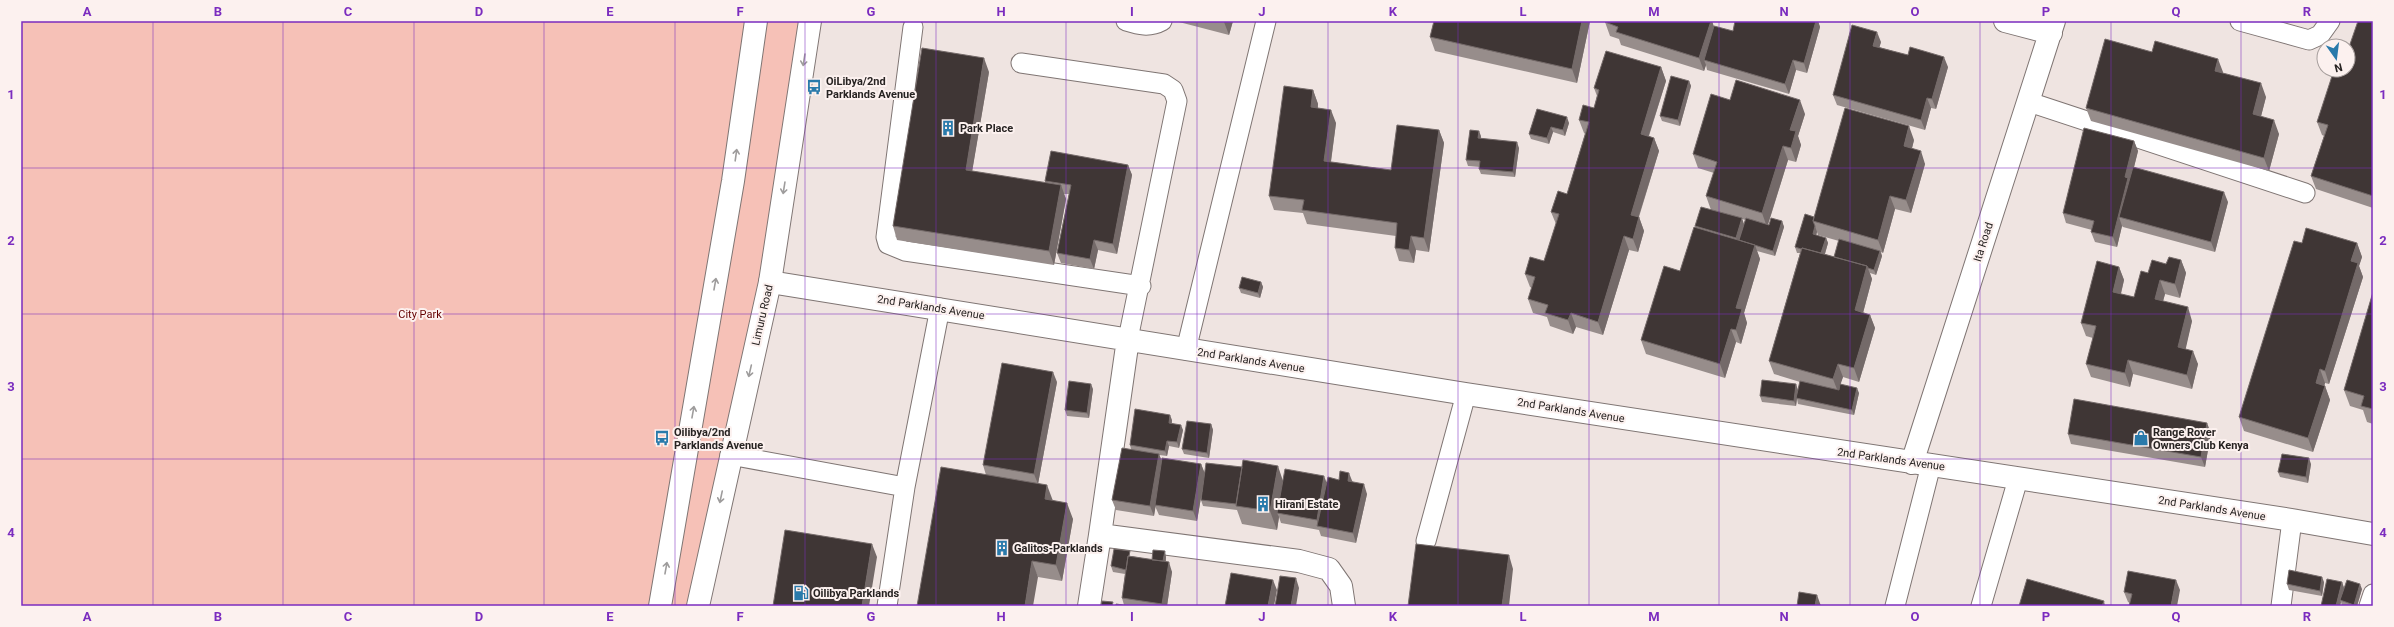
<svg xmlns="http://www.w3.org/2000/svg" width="2394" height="627" font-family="Roboto,sans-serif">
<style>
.green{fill:#f6c1b7}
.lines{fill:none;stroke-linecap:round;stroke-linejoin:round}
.service-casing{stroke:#7f7573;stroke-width:21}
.minor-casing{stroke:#7f7573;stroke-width:24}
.secondary-casing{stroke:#7f7573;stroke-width:24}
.service{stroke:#fff;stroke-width:19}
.minor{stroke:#fff;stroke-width:22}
.secondary{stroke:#fff;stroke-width:22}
.wall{fill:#978d8b;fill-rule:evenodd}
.shaded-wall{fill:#746a69}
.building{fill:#3f3635;stroke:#746a69}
.oneway{stroke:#9e9c9c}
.grid{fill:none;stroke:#7b2cbf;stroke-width:1;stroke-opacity:0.55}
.labels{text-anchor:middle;stroke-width:4;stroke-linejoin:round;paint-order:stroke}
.poi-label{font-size:11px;font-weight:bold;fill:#272322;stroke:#fcf1ef;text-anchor:start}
.street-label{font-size:11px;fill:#272322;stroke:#fcf1ef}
.park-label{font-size:11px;fill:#640000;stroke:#fcf1ef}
.neatline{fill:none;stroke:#7b2cbf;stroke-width:1.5}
.grid-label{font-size:13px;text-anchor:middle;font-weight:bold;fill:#7b2cbf}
</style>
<rect width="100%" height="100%" fill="#efe4e1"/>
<!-- green -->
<path class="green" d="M21 21H820L705 606H21Z"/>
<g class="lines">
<!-- service casing -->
<g class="service-casing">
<path id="service" d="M1126 21C1139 25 1149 28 1162 21
M2240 21 2309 40 2320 35 2330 21
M913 27 886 237 888 244 905 251 1141 286
M1021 63 1164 84 1173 90 1177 101 1128 339
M2029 102 2305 193
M1186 350 1266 21
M730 455 905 487
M1426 541 1466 394
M887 606 905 487 940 308
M1895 606 1931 465
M1981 606 2018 479
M2281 606 2292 520
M2369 606 2373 594"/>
</g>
<!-- minor casing -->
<g class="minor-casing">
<path id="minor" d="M2005 21 2051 33
M770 282 1466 394 2292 520 2373 534
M1128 339 1100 535 1299 561 1329 569 1341 586 1344 606
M1912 463 2054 21
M1089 606 1100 535"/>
</g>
<!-- secondary casing -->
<g class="secondary-casing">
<path id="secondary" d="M660 606 733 181 756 21
M698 606 770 282 810 21"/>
</g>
<!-- service -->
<use href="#service" class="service"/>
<!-- minor -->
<use href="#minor" class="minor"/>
<!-- secondary -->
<use href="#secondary" class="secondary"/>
</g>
<!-- wall -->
<path class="wall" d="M1179 21H1233L1229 35 1179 22Z
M1434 21H1590L1577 83 1435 51 1430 37Z
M1605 21H1712L1714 27 1733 31 1735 21H1818L1820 27 1807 73 1796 70 1789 94 1707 70 1706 65 1704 71 1621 45 1619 39 1610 36 1605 22Z
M2373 21V208L2316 189 2311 176 2324 136 2322 135 2317 122 2348 70Z
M1881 42 1879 47 1948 67 1936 109 1931 108 1925 130 1837 105 1833 95Z
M1661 67 1666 81 1649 136 1654 138 1659 151 1639 217 1644 231 1638 252 1629 250 1603 335 1576 327 1573 334 1550 326 1547 317 1533 313 1528 299 1532 288 1530 287 1525 274 1544 261 1556 224 1551 212 1567 194 1585 134 1584 133 1579 120 1594 108 1597 96 1594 88Z
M989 72 972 171 1045 183V181L1128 165 1132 175 1117 254 1098 250 1094 269 1061 263 1057 253 1069 194H1064L1066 199 1054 265 897 240 893 226Z
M2223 72V73L2266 97 2261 116 2279 134 2269 171 2091 121 2086 108Z
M1689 81 1691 86 1680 126 1662 121 1660 116Z
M1313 90 1318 104V108L1336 123 1331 162 1391 170 1439 130 1444 143 1429 252 1416 250 1414 263 1399 261 1395 248 1396 236 1307 224 1303 213 1274 210 1269 196Z
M1730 100 1805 114 1798 136 1801 145 1796 162 1788 160 1768 225 1782 221 1784 227 1775 256 1757 251 1760 259 1744 313 1747 323 1741 344 1736 342 1725 378 1646 354 1641 340 1680 271 1696 227 1695 226 1711 210 1706 196 1714 173 1698 168 1693 154ZM1742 219 1745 220 1739 240Z
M1537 109 1569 123 1565 136 1553 132 1549 144 1531 139 1529 134Z
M1481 136V138L1519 148 1515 177 1481 174 1479 169 1480 167 1468 166 1466 160Z
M1914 140 1912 148 1925 164 1911 213 1895 209 1883 253 1881 252 1882 256 1876 275 1870 273 1872 279 1863 313 1870 315 1875 328 1859 382 1843 377 1840 384 1859 393 1854 415 1798 404 1797 399 1796 406 1762 402 1760 396 1798 390 1800 382 1774 374 1769 361 1800 253H1797L1795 247 1814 217ZM1817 232 1818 235 1839 241 1834 257 1825 254 1828 243 1826 238 1816 235Z
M2134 141 2138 151 2134 167 2228 202 2215 252 2123 227 2122 226 2117 247 2095 242 2091 232 2092 230 2066 223 2063 213Z
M2302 243H2357L2362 257 2359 266 2363 277 2329 384 2325 383 2324 386H2325L2330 400 2313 452 2244 431 2239 417Z
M2181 260 2186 273 2180 298 2165 294 2163 301 2192 321 2185 349 2198 364 2192 389 2133 374 2130 387 2091 377 2086 364 2093 338 2086 336 2081 323 2119 267 2124 280 2121 294 2134 297 2166 264Z
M1261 282 1263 287 1260 298 1241 293 1239 288Z
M2373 292V424L2367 422 2363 410 2350 406 2344 390Z
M1057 382 1038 484 1053 501 1073 519 1062 581 1038 577 986 475 983 465Z
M1093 389 1089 418 1067 416 1065 410Z
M1172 420V423L1183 430 1179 448 1169 446 1167 456 1159 455 1162 461 1201 464 1205 474 1197 521 1159 515 1155 506 1154 516 1116 510 1112 500 1131 449 1130 445Z
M1211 424 1213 430 1209 458 1184 454 1182 449Z
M2211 433 2205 467 2071 444 2068 434Z
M2311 464 2308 483 2280 477 2278 472Z
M1283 481 1327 482H1353L1367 494 1356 543 1321 536 1319 530 1281 523 1279 517 1277 530 1242 524 1237 510 1203 506 1201 500Z
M1132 556 1152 560 1166 557V562L1172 572 1167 606H1116L1124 605 1122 598 1125 574 1113 572 1111 566Z
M2324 582 2322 596 2289 590 2287 584Z
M2342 582 2344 588 2362 589 2357 606H2342L2341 602 2340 606Z
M2180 590 2130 603 2128 602 2124 592Z"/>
<!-- shaded-wall -->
<path class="shaded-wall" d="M1224 21H1233L1229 35 1224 22Z
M1582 21H1590L1577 83 1572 69Z
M1711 21H1712L1716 33 1704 60 1706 65 1704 71 1699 58Z
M1816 21H1818L1820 27 1807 73 1804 63Z
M1877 32 1881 42 1877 56 1873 46Z
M1944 57 1948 67 1936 109 1932 99Z
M984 58 989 72 970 184 966 170Z
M2218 59 2223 72 2220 84 2215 71Z
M1793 60 1796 70 1789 94 1785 84Z
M1661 67 1666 81 1645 147 1641 134Z
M1689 81 1691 86 1680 126 1678 120Z
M2261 83 2266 97 2258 128 2253 114Z
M1313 90 1318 104 1316 121 1311 107Z
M1927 98 1931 108 1925 130 1921 120Z
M1800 100 1805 114 1798 136 1801 145 1796 162 1791 148 1790 130Z
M1331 110 1336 123 1329 175 1324 161Z
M1567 117 1569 123 1565 136 1563 130Z
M2274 120 2279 134 2269 171 2264 158Z
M1909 126 1914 140 1909 160 1904 146Z
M1551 127 1553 132 1549 144 1547 138Z
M1439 130 1444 143 1429 252 1424 238Z
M1479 131 1481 136 1480 144 1478 138Z
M1654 138 1659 151 1635 228 1631 215Z
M2134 141 2138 151 2130 183 2119 217 2122 226 2117 247 2113 237 2125 177Z
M1517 142 1519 148 1515 177 1513 172Z
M1783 146 1788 160 1767 227 1762 213Z
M1921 151 1925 164 1911 213 1906 200Z
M1128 165 1132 175 1117 254 1113 244Z
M1061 185 1066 199 1054 265 1049 251Z
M2224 192 2228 202 2215 252 2211 242Z
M1890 196 1895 209 1883 253 1878 240Z
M1639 217 1644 231 1638 252 1633 239Z
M1742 218 1744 224 1738 243 1736 238Z
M1782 221 1784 227 1775 256 1773 251Z
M1815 226 1817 232 1815 239 1813 234Z
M1411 236 1416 250 1414 263 1409 250Z
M1624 236 1629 250 1603 335 1598 322Z
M1826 238 1828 243 1823 260 1821 254Z
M1094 240 1098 250 1094 269 1090 259Z
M2357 243 2362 257 2359 266 2363 277 2329 384 2325 371 2351 261Z
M1755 245 1760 259 1744 313 1747 323 1741 344 1736 330V308Z
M1880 251 1882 256 1876 275 1874 270Z
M2181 260 2186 273 2180 298 2175 284Z
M1867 266 1872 279 1860 324 1855 310Z
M2119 267 2124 280 2118 305 2113 292Z
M2160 280 2165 294 2160 312 2155 299Z
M1261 282 1263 287 1260 298 1258 293Z
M2188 307 2192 321 2183 361 2178 347Z
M1571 313 1576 327 1573 334 1568 320Z
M1870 315 1875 328 1859 382 1854 368Z
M1731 329 1736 342 1725 378 1720 364Z
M2193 351 2198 364 2192 389 2187 375Z
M2128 360 2133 374 2130 387 2125 373Z
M1838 364 1843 377 1838 392 1833 379Z
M2320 369 2325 383 2321 397 2316 383Z
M1053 372 1057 382 1038 484 1034 474Z
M1091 384 1093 389 1089 418 1087 413Z
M1796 384 1798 390 1796 406 1794 401Z
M2325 386 2330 400 2313 452 2308 438Z
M1857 388 1859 393 1854 415 1852 410Z
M1170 415 1172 420 1171 428 1169 423Z
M2207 423 2211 433 2205 467 2201 457Z
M1211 424 1213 430 1209 458 1207 453Z
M1181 425 1183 430 1179 448 1177 442Z
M1167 441 1169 446 1167 456 1165 451Z
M1159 454 1163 464 1154 516 1150 506Z
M2309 458 2311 464 2308 483 2306 477Z
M1201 464 1205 474 1197 521 1193 511Z
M1278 466 1284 484 1277 513 1279 517 1277 530 1270 511Z
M1349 473 1353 483 1348 481Z
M1324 476 1328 486 1319 526 1317 520Z
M1364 484 1367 494 1356 543 1353 533Z
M1047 485 1053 501 1045 499Z
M1067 503 1073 519 1062 581 1056 565Z
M872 544 877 557 869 606H862Z
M1165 551 1166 557 1165 568 1163 562Z
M1509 555 1513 569 1509 606H1502Z
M1032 561 1038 577 1033 606H1025Z
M1169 562 1172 572 1167 606H1162V604Z
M2322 577 2324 582 2322 596 2320 591Z
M1296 578 1299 588 1296 606H1291Z
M1273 580 1277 590 1274 606H1268Z
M2176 580 2180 590 2177 606H2171Z
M2342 582 2344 588 2340 600 2341 602 2340 606H2336Z
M2360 584 2362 589 2357 606H2354V605Z
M1817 595 1821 606H1815Z
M2104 601 2105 606H2102Z"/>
<!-- building -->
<path class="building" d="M1434 21H1582L1572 69 1430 37Z
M1605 21H1711L1699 58 1616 32 1618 27 1605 22Z
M1735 21H1816L1804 63 1793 60 1785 84 1704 60 1714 26 1733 31Z
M2358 21H2373V196L2311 176 2328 125 2317 122 2334 70H2348V50Z
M1852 25 1877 32 1873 46 1908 55 1910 47 1944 57 1932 99 1927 98 1921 120 1833 95Z
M2105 39 2152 52 2155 41 2218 59 2215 71 2261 83 2253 114 2274 120 2264 158 2086 108Z
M922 48 984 58 966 170 1061 185 1049 251 893 226Z
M1606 51 1661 67 1641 134 1654 138 1631 215 1639 217 1633 239 1624 236 1598 322 1571 313 1568 320 1545 313 1548 305 1528 299 1535 277 1525 274 1530 257 1544 261 1559 214 1551 212 1558 191 1567 194 1589 122 1579 120 1583 105 1594 108 1599 90 1594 88Z
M1671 76 1689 81 1678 120 1660 116Z
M1736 80 1800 100 1790 130 1796 131 1791 148 1783 146 1762 213 1706 196 1717 162 1693 154 1711 94 1730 100Z
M1284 86 1313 90 1311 107 1331 110 1324 161 1391 170 1397 125 1439 130 1424 238 1411 236 1409 250 1395 248 1397 223 1302 210 1304 200 1269 196Z
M1845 108 1909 126 1904 146 1921 151 1906 200 1890 196 1878 240 1813 221Z
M1537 109 1567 117 1563 130 1551 127 1547 138 1529 134Z
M2084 128 2134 141 2125 177 2128 178 2113 237 2091 232 2094 221 2063 213Z
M1470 130 1479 131 1478 138 1517 142 1513 172 1479 169 1480 161 1466 160Z
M1051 151 1128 165 1113 244 1094 240 1090 259 1057 253 1071 185 1045 181Z
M2133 167 2224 192 2211 242 2119 217Z
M1701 207 1742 218 1736 238 1695 226Z
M1805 214 1814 217 1813 221 1815 226 1813 234 1826 238 1821 253 1802 248 1801 249 1795 247Z
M1746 218 1769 225 1771 218 1782 221 1773 251 1739 240Z
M1694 227 1755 245 1736 308 1742 309 1736 330 1731 329 1720 364 1641 340 1664 266 1680 271Z
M2306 228 2357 243 2351 261 2358 263 2325 371 2320 369 2316 383 2325 386 2308 438 2239 417 2294 241 2302 243Z
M1839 239 1880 251 1874 270 1868 268 1867 266 1834 257Z
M1802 248 1867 266 1855 310 1870 315 1854 368 1838 364 1833 379 1769 361Z
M2169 257 2181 260 2175 284 2160 280 2155 299 2188 307 2178 347 2193 351 2187 375 2128 360 2125 373 2086 364 2096 326 2081 323 2097 261 2119 267 2113 292 2134 297 2141 271 2148 273 2152 260 2166 264Z
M1242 277 1261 282 1258 293 1239 288Z
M2373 292V409L2361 406 2364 396 2344 390Z
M1002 363 1053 372 1034 474 983 465Z
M1762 380 1796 384 1794 401 1760 396Z
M1069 381 1091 384 1087 413 1065 410Z
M1800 381 1839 390 1840 384 1857 388 1852 410 1796 398Z
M2074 399 2207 423 2201 457 2068 434Z
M1135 409 1170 415 1169 423 1181 425 1177 442 1167 441 1165 451 1130 445Z
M1187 421 1211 424 1207 453 1182 449Z
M1122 448 1159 454 1150 506 1112 500Z
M2282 454 2309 458 2306 477 2278 472Z
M1162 458 1201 464 1193 511 1155 505Z
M1243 460 1278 466 1270 511 1236 506Z
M1206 463 1242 467 1236 504 1201 500Z
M941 467 1047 485 1045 499 1067 503 1056 565 1032 561 1025 606H917Z
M1285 469 1324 476 1317 520 1277 513Z
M1340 471 1349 473 1348 481 1364 484 1353 533 1317 526 1328 477 1339 480Z
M785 530 872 544 862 606H773Z
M1416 544 1509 555 1502 606H1408Z
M1114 549 1130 551 1129 556H1128L1126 570 1111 566Z
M1153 550 1165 551 1163 561 1152 560Z
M1128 556 1169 562 1162 604 1122 598Z
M2289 570 2322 577 2320 591 2287 584Z
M2128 571 2176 580 2171 606H2129L2132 594 2124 592Z
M1231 573 1273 580 1268 606H1225Z
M1280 576 1296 578 1291 606H1275Z
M2027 579 2104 601 2102 606H2019Z
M2327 579 2342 582 2336 606H2321Z
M2347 580 2360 584 2354 605 2340 600Z
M1799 592 1817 595 1815 606H1797Z
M1102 601 1113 602 1112 606H1101Z
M1116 604 1130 606H1116Z"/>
<!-- one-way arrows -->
<defs><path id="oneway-shaft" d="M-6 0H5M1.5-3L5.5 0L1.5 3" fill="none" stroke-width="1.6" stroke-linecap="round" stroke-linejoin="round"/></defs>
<g class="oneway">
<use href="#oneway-shaft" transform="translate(804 60) rotate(99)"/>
<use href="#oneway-shaft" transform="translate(736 155) rotate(-82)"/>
<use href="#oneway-shaft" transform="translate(784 188) rotate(99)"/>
<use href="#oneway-shaft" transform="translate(715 284) rotate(-80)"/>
<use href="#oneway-shaft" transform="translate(750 371) rotate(103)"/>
<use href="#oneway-shaft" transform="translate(693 412) rotate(-80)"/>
<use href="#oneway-shaft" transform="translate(721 497) rotate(102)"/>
<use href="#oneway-shaft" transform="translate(666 568) rotate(-80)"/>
</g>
<!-- grid -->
<path class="grid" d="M153 21V606M283 21V606M414 21V606M544 21V606M675 21V606M805 21V606M936 21V606M1066 21V606M1197 21V606M1328 21V606M1458 21V606M1589 21V606M1719 21V606M1850 21V606M1980 21V606M2111 21V606M2241 21V606M21 168H2373M21 314H2373M21 459H2373"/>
<!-- icons -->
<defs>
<g id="bus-bare" transform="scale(1.2)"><path d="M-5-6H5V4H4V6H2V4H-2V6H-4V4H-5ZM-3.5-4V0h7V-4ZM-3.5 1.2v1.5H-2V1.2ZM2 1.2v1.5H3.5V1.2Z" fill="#297aab" stroke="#fcf1ef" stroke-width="2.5" paint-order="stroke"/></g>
<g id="building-bare" transform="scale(1.2)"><path d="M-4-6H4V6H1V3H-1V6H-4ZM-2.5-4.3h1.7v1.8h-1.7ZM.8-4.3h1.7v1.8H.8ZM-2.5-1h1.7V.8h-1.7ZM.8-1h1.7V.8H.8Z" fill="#297aab" stroke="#fcf1ef" stroke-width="2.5" paint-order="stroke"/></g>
<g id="shop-bare" transform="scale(1.2)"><path d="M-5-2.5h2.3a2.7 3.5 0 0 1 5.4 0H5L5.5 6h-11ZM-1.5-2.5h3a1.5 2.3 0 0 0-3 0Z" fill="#297aab" stroke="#fcf1ef" stroke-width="2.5" paint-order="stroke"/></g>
<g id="fuel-bare" transform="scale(1.2)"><path d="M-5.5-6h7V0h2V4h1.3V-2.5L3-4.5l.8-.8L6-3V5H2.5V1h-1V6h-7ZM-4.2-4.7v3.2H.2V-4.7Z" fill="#297aab" stroke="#fcf1ef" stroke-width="2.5" paint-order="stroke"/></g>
</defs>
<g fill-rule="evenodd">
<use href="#bus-bare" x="814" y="87"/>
<use href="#building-bare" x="948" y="128"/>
<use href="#bus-bare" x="662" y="438"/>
<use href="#shop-bare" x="2141" y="438"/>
<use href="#building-bare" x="1263" y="504"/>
<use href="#building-bare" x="1002" y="548"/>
<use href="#fuel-bare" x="801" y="593"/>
</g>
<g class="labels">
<!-- poi labels -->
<g class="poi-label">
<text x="826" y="85">OiLibya/2nd<tspan x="826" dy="13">Parklands Avenue</tspan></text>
<text x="960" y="132">Park Place</text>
<text x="674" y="436">Oilibya/2nd<tspan x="674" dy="13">Parklands Avenue</tspan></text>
<text x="2153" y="436">Range Rover<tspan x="2153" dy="13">Owners Club Kenya</tspan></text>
<text x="1275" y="508">Hirani Estate</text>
<text x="1014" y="552">Galitos-Parklands</text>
<text x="813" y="597">Oilibya Parklands</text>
</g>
<!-- street labels -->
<g class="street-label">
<text transform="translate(1983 242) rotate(-72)" y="4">Ita Road</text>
<text transform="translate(931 307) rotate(9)" y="4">2nd Parklands Avenue</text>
<text transform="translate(762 315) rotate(-77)" y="4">Limuru Road</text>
<text transform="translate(1251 360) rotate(9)" y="4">2nd Parklands Avenue</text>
<text transform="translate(1571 410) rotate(9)" y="4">2nd Parklands Avenue</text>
<text transform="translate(1891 459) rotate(8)" y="4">2nd Parklands Avenue</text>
<text transform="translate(2212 508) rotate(9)" y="4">2nd Parklands Avenue</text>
</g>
<!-- park labels -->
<g class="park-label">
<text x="420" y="318">City Park</text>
</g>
</g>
<!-- border -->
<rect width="2394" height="627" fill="none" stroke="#fcf1ef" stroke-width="44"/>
<!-- north arrow -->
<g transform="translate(2336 58) rotate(166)"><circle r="19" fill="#fcf1ef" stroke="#a79f9d"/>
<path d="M0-3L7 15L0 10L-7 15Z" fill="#297aab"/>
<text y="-6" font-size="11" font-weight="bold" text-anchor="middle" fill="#272322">N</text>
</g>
<rect x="22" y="22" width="2350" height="583" class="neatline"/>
<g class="grid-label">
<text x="87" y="16">A</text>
<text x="218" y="16">B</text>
<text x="348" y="16">C</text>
<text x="479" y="16">D</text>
<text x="610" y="16">E</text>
<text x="740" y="16">F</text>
<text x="871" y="16">G</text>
<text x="1001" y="16">H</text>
<text x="1132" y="16">I</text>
<text x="1262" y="16">J</text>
<text x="1393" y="16">K</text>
<text x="1523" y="16">L</text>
<text x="1654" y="16">M</text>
<text x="1784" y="16">N</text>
<text x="1915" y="16">O</text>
<text x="2046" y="16">P</text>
<text x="2176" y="16">Q</text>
<text x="2307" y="16">R</text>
<text x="11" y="99">1</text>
<text x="2383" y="99">1</text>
<text x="11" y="245">2</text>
<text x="2383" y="245">2</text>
<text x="11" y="391">3</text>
<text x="2383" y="391">3</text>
<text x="11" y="537">4</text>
<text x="2383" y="537">4</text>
<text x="87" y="621">A</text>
<text x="218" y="621">B</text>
<text x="348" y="621">C</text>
<text x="479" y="621">D</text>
<text x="610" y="621">E</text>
<text x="740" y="621">F</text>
<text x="871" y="621">G</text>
<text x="1001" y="621">H</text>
<text x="1132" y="621">I</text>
<text x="1262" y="621">J</text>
<text x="1393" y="621">K</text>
<text x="1523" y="621">L</text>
<text x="1654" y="621">M</text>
<text x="1784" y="621">N</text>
<text x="1915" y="621">O</text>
<text x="2046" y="621">P</text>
<text x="2176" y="621">Q</text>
<text x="2307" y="621">R</text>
</g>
</svg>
